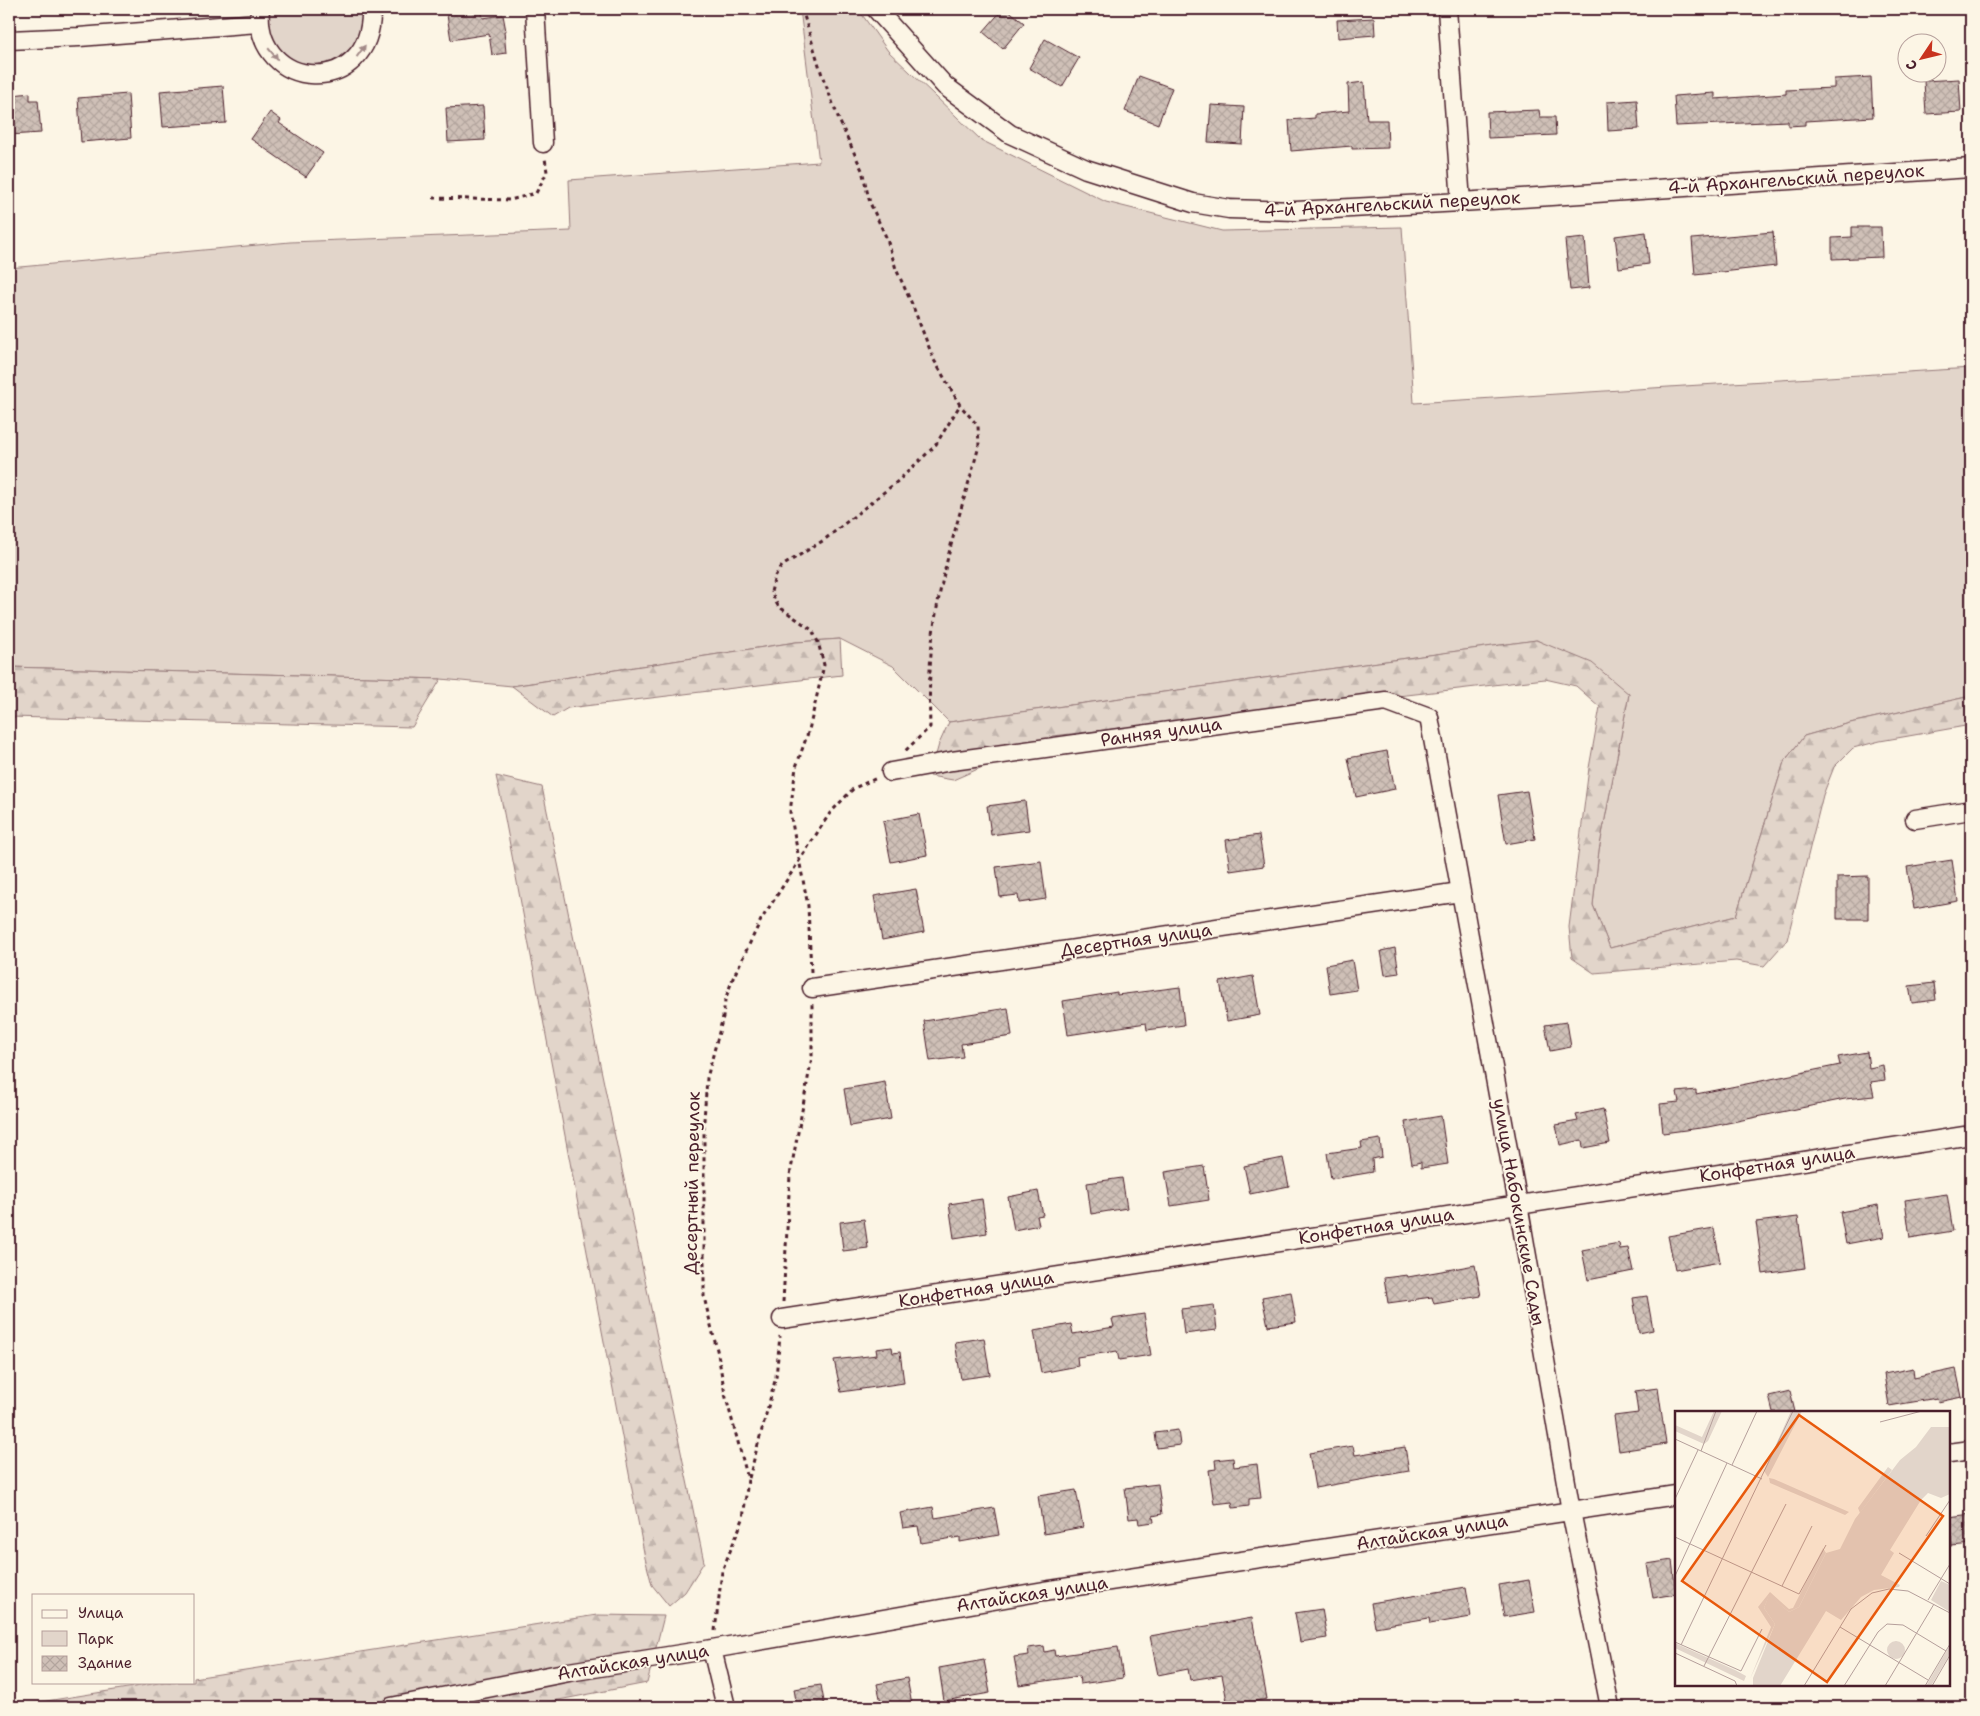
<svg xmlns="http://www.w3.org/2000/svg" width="1980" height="1716" font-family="'Shantell Sans',sans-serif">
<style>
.green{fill:#e2d5ca;stroke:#967a7a}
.forest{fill:url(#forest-firs);stroke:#967a7a}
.building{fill:url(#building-cross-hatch);stroke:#4a1f2b}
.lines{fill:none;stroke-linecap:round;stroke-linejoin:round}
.minor-casing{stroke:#4a1f2b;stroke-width:21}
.path{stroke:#4a1f2b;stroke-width:3;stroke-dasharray:4 4;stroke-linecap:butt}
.minor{stroke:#fcf5e5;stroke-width:18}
.oneway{fill:#a38a88}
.labels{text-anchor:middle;stroke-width:4;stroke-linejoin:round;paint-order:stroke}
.street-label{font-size:18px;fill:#4a1f2b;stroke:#fcf5e5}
.inset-road{fill:none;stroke:#b59f9b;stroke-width:1}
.view{fill:#e8590c;fill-opacity:0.15;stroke:#e8590c;stroke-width:2.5}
.inset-edge{fill:none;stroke:#4a1f2b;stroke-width:2.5}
</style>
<defs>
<pattern id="forest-firs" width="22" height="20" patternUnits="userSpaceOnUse" patternTransform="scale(1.25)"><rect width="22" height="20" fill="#e2d5ca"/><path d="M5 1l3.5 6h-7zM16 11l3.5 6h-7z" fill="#c3b6ae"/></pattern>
<pattern id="building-cross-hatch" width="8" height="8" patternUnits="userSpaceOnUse" patternTransform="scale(1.25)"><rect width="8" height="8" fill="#cfc0b7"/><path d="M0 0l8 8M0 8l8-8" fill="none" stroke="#b3a59e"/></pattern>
</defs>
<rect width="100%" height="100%" fill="#fcf5e5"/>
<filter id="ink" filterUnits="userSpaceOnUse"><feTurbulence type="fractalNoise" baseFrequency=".02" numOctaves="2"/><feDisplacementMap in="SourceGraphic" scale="10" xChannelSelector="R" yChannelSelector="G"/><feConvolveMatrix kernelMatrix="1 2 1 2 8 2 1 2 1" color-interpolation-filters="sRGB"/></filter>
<g filter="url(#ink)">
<!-- green -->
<path class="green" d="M268 9H364L359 42 336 64 320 67 304 66 289 59 277 48 269 33Z
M800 9H858L888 51 981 140 1106 202 1222 231 1402 227 1414 403 1971 368V696L1850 723 1804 736 1784 762 1736 916 1610 948 1593 905 1599 850 1629 694 1537 640 949 722 893 666 840 639 796 642 512 686 441 679 9 667V268L290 242 571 231 569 180 819 162Z"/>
<!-- forest -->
<path class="forest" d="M840 639 842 675 568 708 553 717 512 686 796 642Z
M1536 640 1592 663 1629 694 1599 850 1593 905 1610 948 1736 916 1784 762 1804 736 1850 723 1971 696V725L1880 741 1853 748 1834 767 1823 795 1787 940 1764 966 1736 961 1594 973 1572 958 1569 927 1589 768 1600 707 1576 686 1545 679 1053 736 953 780 930 776 939 744 949 722Z
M9 667 441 679 412 727 9 717Z
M496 776 542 787 704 1562 685 1592 669 1606 652 1585 645 1558 502 803Z
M597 1615 664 1616 647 1683 522 1707H9L165 1682H194V1678Z"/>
<!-- building -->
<path class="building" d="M446 9H481L483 18 503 15 506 31H504L506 53 492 55 489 34 451 40Z
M1003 9H1007L1024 23 1003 49 983 32Z
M1374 18 1375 35 1338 38 1337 20Z
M1045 39 1079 58 1062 87 1029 68Z
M1139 76 1172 88 1158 124 1125 111Z
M1871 77 1873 117 1805 121V125L1788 126V121L1676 126 1674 96 1715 93V99L1786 94V90L1834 88V79Z
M1959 79 1961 112 1926 114 1924 81Z
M1364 82 1367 120H1387L1388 148 1352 149V146L1291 151 1289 120 1315 118V114L1349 111 1348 84Z
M223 86 226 123 163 127 160 91Z
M30 93V100H38L41 133 9 135V102H13V95Z
M128 94 131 138 81 142 78 98Z
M1637 100 1639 129 1608 131 1607 102Z
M1211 105 1244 107 1242 144 1208 142Z
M483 106 485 140 448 142 446 108Z
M1539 110 1540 117H1555L1556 135 1488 138 1487 112Z
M270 112 281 120 279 123 323 153 306 177 251 139Z
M1852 227H1881L1882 257 1832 259V238L1852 237Z
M1646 232 1649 264 1619 268 1615 236Z
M1773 232 1776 266 1695 275 1692 239Z
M1585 238 1589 288 1570 290 1565 240Z
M1387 751 1395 789 1356 797 1348 758Z
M1527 791 1535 839 1506 844 1498 795Z
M1025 801 1029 830 991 835 987 806Z
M919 814 927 855 891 862 883 821Z
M1259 835 1264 866 1230 871 1226 840Z
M1952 860 1958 901 1914 909 1907 867Z
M1041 861 1046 899 1019 903 1018 895 1000 897 996 867Z
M1868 876V919H1837V877Z
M916 889 924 932 882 940 874 896Z
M1395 948 1399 973 1385 975 1381 951Z
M1352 960 1357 990 1330 994 1326 965Z
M1253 976 1260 1015 1227 1021 1220 982Z
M1934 983 1936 1000 1912 1003 1909 986Z
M1180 987 1184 1025 1147 1030 1146 1023 1068 1035 1063 1001 1117 992V995Z
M1008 1008 1012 1036 961 1044 963 1057 930 1061 924 1021Z
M1567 1022 1571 1047 1550 1051 1545 1025Z
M1867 1052 1869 1068 1883 1065 1885 1080 1871 1082 1874 1096 1845 1099 1708 1127 1663 1133 1660 1104 1679 1102 1677 1092 1696 1090V1094L1761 1081 1840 1065 1838 1057Z
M885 1082 891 1119 850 1126 844 1089Z
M1603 1109 1610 1143 1583 1148 1582 1140 1560 1145 1556 1125 1578 1121 1576 1115Z
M1441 1116 1448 1164 1421 1168V1162L1412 1164 1405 1122Z
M1380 1139 1382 1157 1372 1159 1373 1172 1331 1179 1327 1153 1362 1148 1361 1142Z
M1283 1158 1289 1186 1250 1194 1244 1166Z
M1204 1166 1209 1200 1171 1206 1165 1172Z
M1122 1178 1127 1208 1091 1214 1087 1183Z
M1038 1191 1043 1215 1037 1216 1039 1225 1014 1230 1008 1197Z
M1947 1194 1953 1231 1910 1238 1905 1200Z
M982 1199 987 1233 954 1238 949 1204Z
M1878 1205 1884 1237 1846 1244 1840 1212Z
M1798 1217 1805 1268 1763 1274 1756 1222Z
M864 1219 868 1248 843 1251 840 1222Z
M1714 1228 1720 1262 1675 1270 1668 1236Z
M1619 1243 1620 1249 1628 1248 1633 1271 1588 1280 1582 1250Z
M1475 1265 1481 1296 1434 1304 1432 1297 1388 1303 1384 1278 1407 1275 1408 1277Z
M1291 1292 1296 1322 1268 1326 1262 1297Z
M1647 1296 1653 1330 1639 1333 1633 1298Z
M1214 1305 1217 1330 1184 1334 1181 1309Z
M1144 1314 1151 1355 1119 1360 1117 1351 1077 1357 1078 1366 1041 1373 1034 1331 1071 1324 1073 1334 1114 1327 1112 1319Z
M984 1338 990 1375 961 1379 955 1342Z
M892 1347 893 1353 900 1352 904 1383 841 1392 834 1360 877 1355 876 1349Z
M1913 1368 1914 1378 1956 1369 1962 1397 1938 1402 1937 1398 1889 1406 1884 1374Z
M1658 1388 1666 1444 1619 1451 1614 1416 1638 1413 1635 1391Z
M1790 1391 1795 1412H1773L1769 1396Z
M1178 1430 1180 1445 1157 1448 1155 1433Z
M1353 1446 1355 1455 1405 1447 1409 1471 1315 1488 1309 1453Z
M1233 1458 1234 1467 1257 1464 1261 1498 1249 1499V1506L1233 1508 1232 1502 1214 1504 1209 1470 1216 1469 1215 1460Z
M1158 1484 1162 1514 1153 1516 1154 1522 1139 1524 1138 1518 1129 1519 1125 1488Z
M1076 1490 1083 1527 1044 1534 1038 1496Z
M933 1507 935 1518 994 1508 999 1535 960 1542V1537L921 1543 918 1526 903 1528 900 1513Z
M1971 1514V1544L1952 1546 1949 1517Z
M1672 1560 1676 1594 1653 1598 1647 1564Z
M1529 1580 1535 1612 1504 1617 1499 1585Z
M1466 1587 1471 1617 1430 1624 1429 1618 1375 1627 1371 1603Z
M1322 1609 1327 1638 1300 1642 1295 1613Z
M1252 1618 1267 1699 1228 1706 1222 1675 1190 1680 1188 1669 1158 1675 1150 1636Z
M1044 1646 1045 1652 1054 1650 1055 1656 1118 1647 1123 1678 1080 1684 1079 1676 1019 1685 1014 1657 1029 1655 1028 1648Z
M984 1660 990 1693 944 1701 939 1668Z
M907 1678 912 1705 882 1707 877 1684Z
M821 1685 825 1707H797L794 1689Z"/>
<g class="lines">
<!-- minor casing -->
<g class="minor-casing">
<path id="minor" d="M260 9C253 93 374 99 371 9
M535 9 543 143
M876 9 945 86 1010 134 1086 169 1193 203 1229 209 1296 211 1461 202 1971 168
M1447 9 1461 202
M9 40 79 37 258 23
M891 772 952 761 1386 701 1429 717 1518 1204 1571 1511 1610 1707
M1915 819 1971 810
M812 988 1460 892
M782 1319 1971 1135
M1949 1453 1971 1450
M712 1649 726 1707
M391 1707 569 1672 712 1649 1044 1591 1676 1495"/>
</g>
<!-- path -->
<path class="path" d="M802 9 822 75 840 122 862 170 870 203 887 239 896 269 912 304 934 360 960 405 978 426 979 446C963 504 944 561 935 620 929 656 929 691 930 727L904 752
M433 198 510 200 536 193 547 172 545 158
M811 972 808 906 790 812 796 767 809 730 824 665 818 642 812 630 778 606 771 592 775 576 782 566 824 540 898 481 935 446 960 405
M783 1302 790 1175 812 1057V1003
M749 1478 776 1377 780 1336
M715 1631 722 1571 743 1519 748 1479 725 1394 718 1354 704 1297V1120L707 1078 723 1017 725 1000 733 978 761 920 830 813 854 788 877 778"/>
<!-- minor -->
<use href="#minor" class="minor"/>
</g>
<!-- one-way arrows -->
<defs><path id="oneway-solid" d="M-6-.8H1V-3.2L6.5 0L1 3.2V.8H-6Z" transform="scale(1.25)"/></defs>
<g class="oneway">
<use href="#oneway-solid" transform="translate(361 51) rotate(-54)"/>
<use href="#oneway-solid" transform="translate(273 54) rotate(50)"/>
</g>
</g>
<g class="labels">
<!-- street labels -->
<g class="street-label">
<text transform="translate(1796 179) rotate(-4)" y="6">4-й Архангельский переулок</text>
<text transform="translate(1392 204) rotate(-3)" y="6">4-й Архангельский переулок</text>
<text transform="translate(1161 732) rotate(-8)" y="6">Ранняя улица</text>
<text transform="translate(1136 940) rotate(-8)" y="6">Десертная улица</text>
<text transform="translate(1777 1164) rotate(-9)" y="6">Конфетная улица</text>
<text transform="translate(692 1183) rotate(-89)" y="6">Десертный переулок</text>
<text transform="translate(1519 1212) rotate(80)" y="6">улица Набокинские Сады</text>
<text transform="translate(1376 1226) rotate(-9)" y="6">Конфетная улица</text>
<text transform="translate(976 1289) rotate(-9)" y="6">Конфетная улица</text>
<text transform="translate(1432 1532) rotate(-9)" y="6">Алтайская улица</text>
<text transform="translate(1032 1594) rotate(-9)" y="6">Алтайская улица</text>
<text transform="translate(633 1662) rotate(-9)" y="6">Алтайская улица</text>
</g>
</g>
<!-- overview -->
<g transform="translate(1675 1411)">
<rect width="275" height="275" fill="#fcf5e5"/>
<path d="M256 16H275V83L266 87 253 82 246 89 215 139 219 142 206 164 225 174 224 176 199 179 186 186 166 209 151 200 105 275H78V267L100 213 89 197 94 184 114 201 124 196 151 142 165 138 180 108 225 49 241 36ZM266 170 275 174V201L256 189ZM212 239a9 9 0 1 1 18 0a9 9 0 1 1-18 0ZM275 234V243L256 275H251Z" fill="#e2d5ca"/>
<path d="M39 0H47L33 30 29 33 0 20V14L27 26ZM116 0H127L93 66 89 60ZM213 56 217 59 185 102 183 97ZM94 67 99 68 174 101 170 104 95 72ZM148 137 151 142 124 196 114 201 94 185 89 197 100 213 75 268 96 216 83 196 95 181 114 198 118 197ZM0 232 60 259 71 265 69 270 0 237Z" fill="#e2d5ca"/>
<path class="inset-road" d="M205 11 247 0M0 28 87 68M26 40 41 0M57 54 82 0M0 88 23 39M251 125 275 89M0 126 124 183 151 134M224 142 275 173M0 165 52 52M107 175 137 115M253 189 275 153M165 216 253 269M0 231 66 260 87 218M6 234 118 0M0 242 60 270 62 275M29 255 111 93M129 275 176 198 197 182 214 178 233 180 275 202M169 275 203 221 212 213 228 214 271 240M210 275 259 193M250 275 275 233M257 275 275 244"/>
<path class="view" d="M124 4 268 105 152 271 7 170Z"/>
<rect width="275" height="275" class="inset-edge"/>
</g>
<!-- margin -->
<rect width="1980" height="1716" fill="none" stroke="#fcf5e5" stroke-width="30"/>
<rect x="15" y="15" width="1950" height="1686" fill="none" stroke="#4a1f2b" stroke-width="2" filter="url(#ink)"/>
<!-- legend -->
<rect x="32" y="1594" width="162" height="90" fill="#fcf5e5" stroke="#b59f9b"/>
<rect x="42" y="1610" width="25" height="8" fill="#fcf5e5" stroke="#b59f9b"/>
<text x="78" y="1618" font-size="15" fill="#4a1f2b">Улица</text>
<rect x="42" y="1631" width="25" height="15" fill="#e2d5ca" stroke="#b59f9b"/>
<text x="78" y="1644" font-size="15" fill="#4a1f2b">Парк</text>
<rect x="42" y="1656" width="25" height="15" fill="url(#building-cross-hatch)" stroke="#b59f9b"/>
<text x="78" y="1668" font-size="15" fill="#4a1f2b">Здание</text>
<!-- north arrow -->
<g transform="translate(1922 58) rotate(235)"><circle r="24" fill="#fcf5e5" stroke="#b59f9b"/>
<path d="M0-4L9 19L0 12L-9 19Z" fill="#c8321e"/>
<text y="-8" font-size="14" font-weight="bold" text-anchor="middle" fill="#4a1f2b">С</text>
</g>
</svg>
